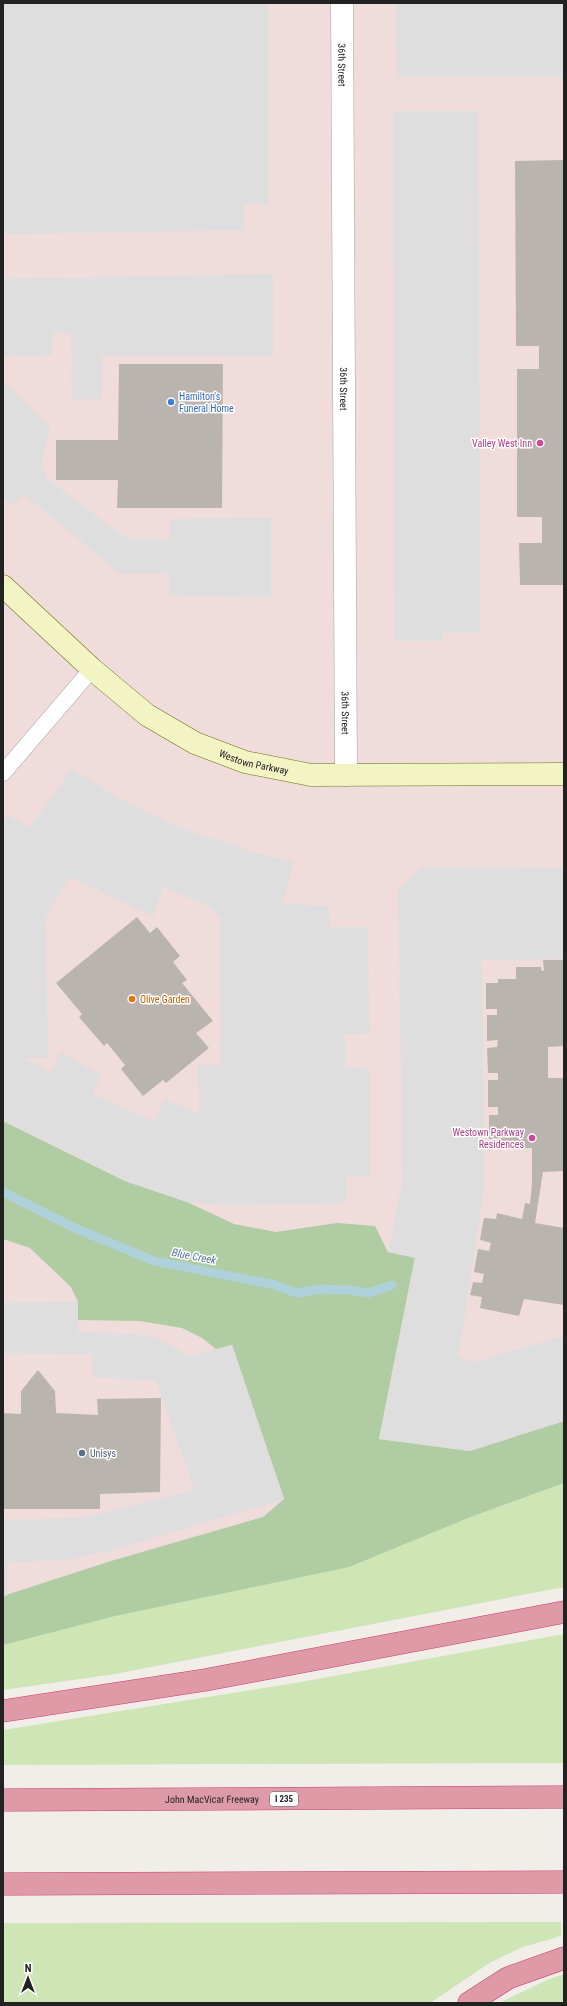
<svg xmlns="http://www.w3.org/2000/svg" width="567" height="2006" font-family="'Roboto Condensed',sans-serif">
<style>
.commercial{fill:#efdcdb}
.grass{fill:#cee5b6}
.forest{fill:#afcca3}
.parking{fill:#dedede;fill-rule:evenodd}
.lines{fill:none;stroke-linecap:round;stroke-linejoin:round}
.stream{stroke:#afd1da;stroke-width:9}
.building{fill:#bab4af}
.lane-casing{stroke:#a3a3a3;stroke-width:17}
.street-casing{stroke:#a3a3a3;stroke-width:23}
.secondary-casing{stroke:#687111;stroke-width:23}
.highway-casing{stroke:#ca3b6e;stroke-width:23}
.lane{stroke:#fff;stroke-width:16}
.street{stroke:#fff;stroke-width:22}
.secondary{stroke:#f2f4c4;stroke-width:22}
.highway{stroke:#df9aa8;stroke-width:22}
.shop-dot{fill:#3f7fe0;stroke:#fff;stroke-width:1.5}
.hotel-dot{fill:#d1479c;stroke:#fff;stroke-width:1.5}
.food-dot{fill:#e8710a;stroke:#fff;stroke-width:1.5}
.service-dot{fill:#5c6f8a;stroke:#fff;stroke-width:1.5}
.labels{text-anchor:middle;stroke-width:3;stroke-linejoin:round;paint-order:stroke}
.shield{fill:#fff;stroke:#646464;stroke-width:1}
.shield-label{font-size:9px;font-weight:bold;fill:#222}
.street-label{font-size:10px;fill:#222;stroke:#fff}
.shop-label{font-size:10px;fill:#366cbe;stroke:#fff;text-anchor:start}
.hotel-label{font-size:10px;fill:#b23c85;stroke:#fff;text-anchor:end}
.food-label{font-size:10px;fill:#c56008;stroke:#fff;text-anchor:start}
.service-label{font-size:10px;fill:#4e5e75;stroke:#fff;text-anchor:start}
.water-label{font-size:11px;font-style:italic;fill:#50769a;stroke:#fff}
</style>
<rect width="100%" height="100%" fill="#f1eeea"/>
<!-- commercial -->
<path class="commercial" d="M3 3H564V1433L3 1609Z"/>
<!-- grass -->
<path class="grass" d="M564 1483V1587L115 1674 3 1690V1645L468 1518Z
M564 1634V1763L3 1765V1730L295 1683Z
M561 1922V1936L523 1947 491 1962 430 2003H3V1923Z
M564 1974V2003H499L547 1980Z"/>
<!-- forest -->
<path class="forest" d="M3 1121 125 1181 187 1202 234 1224 276 1232 337 1223 375 1226 388 1252 415 1257 379 1439 470 1451 564 1421V1483L468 1518 349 1567 115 1616 3 1645V1596L111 1561 263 1517 284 1499 232 1345 216 1349 202 1338 182 1328 140 1321 78 1320V1302L71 1287 30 1248 3 1239Z"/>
<!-- parking -->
<path class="parking" d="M3 3H268V205H244V230L3 234Z
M396 3H564V77H397Z
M393 111H478L480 633H443L442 641H395Z
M273 274V356H102L101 399H72L71 333H53L52 355 3 357V279Z
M3 381 50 427 41 463 47 479 127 539H170V519L271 518V597L169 595V573L121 574 24 494 11 505 3 497Z
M72 769 122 800 183 829 256 853 294 862 282 903 329 907V927H367L370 1033 345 1034V1068L370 1069V1176L347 1177 346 1203 219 1205 187 1202 125 1181 3 1121V823L8 815 29 828ZM70 877 153 916 163 887 209 906 220 917 221 1065H198L199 1114 164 1099 154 1121 92 1094 102 1076 61 1052 50 1072 23 1058H48L45 919Z
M421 867 564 868V959L482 960 484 1189 458 1357 475 1362 564 1336V1421L470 1451 379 1439 415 1258 388 1252 403 1181 398 890Z
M78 1302V1332L135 1334 155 1338 172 1345 188 1357 232 1345 284 1499 113 1550 68 1559 7 1563V1596H3V1520L81 1518 195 1490 156 1380 93 1378 92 1354 3 1353V1303Z"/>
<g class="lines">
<!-- stream -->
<path class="stream" d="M3 1192 75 1228 154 1261 275 1285 297 1293 321 1289 349 1290 368 1293 392 1285"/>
</g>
<!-- building -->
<path class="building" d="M564 160V585H520L519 543H542V517H517V369H539V346H516L515 161Z
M119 364H223L222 508H117L118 480H56V440H118Z
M137 917 150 933 157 927 180 956 173 962 187 980 182 983 213 1021 196 1033 209 1048 166 1083 163 1080 143 1096 121 1069 125 1065 107 1043 104 1046 79 1017 82 1014 56 983Z
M543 960H564V1046L548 1047V1078H564V1171L543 1172 535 1223 564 1228V1305L524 1299 519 1316 480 1308 482 1297 470 1295 473 1282 482 1283 484 1274 474 1272 478 1249 489 1251 491 1243 480 1240 484 1218 496 1219 497 1213 522 1219 525 1203 530 1204 532 1184V1148H500L501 1138 489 1139V1115H498V1107H488V1080H498V1073H488L487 1048 497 1047 498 1040 487 1041V1015H497V1009H486V983H498V979H516V967H541V970L544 971Z
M38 1370 55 1391 56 1413 98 1415 97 1399 161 1398 160 1492 100 1494V1509H3V1413L21 1414V1391Z"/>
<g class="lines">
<!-- lane casing -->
<g class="lane-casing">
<path id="lane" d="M3 773 92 669"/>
</g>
<!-- street casing -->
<g class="street-casing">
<g id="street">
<path id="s1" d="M342 3 346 775"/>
</g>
</g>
<!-- secondary casing -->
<g class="secondary-casing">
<g id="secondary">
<path id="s2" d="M3 586 92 669 147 715 195 743 245 762 311 775 564 774"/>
</g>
</g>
<!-- highway casing -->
<g class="highway-casing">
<g id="highway">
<path d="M3 1711 205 1680 564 1612"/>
<path id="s3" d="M3 1800 564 1797"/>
<path d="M3 1884 564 1882"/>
<path d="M469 2003 508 1978 564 1958"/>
</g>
</g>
<!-- lane -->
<use href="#lane" class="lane"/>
<!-- street -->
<use href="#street" class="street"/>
<!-- secondary -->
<use href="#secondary" class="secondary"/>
<!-- highway -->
<use href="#highway" class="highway"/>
</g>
<!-- markers -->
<circle class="shop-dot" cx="171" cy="402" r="4"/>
<g class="hotel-dot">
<circle cx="540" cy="443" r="4"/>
<circle cx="532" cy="1138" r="4"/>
</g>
<circle class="food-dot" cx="132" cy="999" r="4"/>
<circle class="service-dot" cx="82" cy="1453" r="4"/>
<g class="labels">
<!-- shield labels -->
<rect class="shield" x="270" y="1792" width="28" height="14" rx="3"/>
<g class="shield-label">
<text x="284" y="1802">I 235</text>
</g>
<!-- street labels -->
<g class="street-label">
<text dy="4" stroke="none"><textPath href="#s1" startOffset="62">36th Street</textPath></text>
<text dy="4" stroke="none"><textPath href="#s1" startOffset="386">36th Street</textPath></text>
<text dy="4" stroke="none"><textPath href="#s1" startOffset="710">36th Street</textPath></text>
<text dy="4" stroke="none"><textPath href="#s2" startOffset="311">Westown Parkway</textPath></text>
<text dy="4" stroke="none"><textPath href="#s3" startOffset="209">John MacVicar Freeway</textPath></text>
</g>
<!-- shop labels -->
<g class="shop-label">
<text x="179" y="400">Hamilton's<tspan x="179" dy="12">Funeral Home</tspan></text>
</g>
<!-- hotel labels -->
<g class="hotel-label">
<text x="532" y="447">Valley West Inn</text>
<text x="524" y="1136">Westown Parkway<tspan x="524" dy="12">Residences</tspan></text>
</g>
<!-- food labels -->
<g class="food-label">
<text x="140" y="1003">Olive Garden</text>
</g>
<!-- service labels -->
<g class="service-label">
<text x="90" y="1457">Unisys</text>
</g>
<!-- water labels -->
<g class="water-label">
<text transform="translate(194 1256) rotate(11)" y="4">Blue Creek</text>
</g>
</g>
<!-- border -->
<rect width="567" height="2006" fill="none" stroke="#222222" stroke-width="8"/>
<!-- north arrow -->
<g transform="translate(28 1978)" stroke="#ffffff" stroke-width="3" paint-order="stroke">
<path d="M0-3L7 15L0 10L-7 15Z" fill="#222222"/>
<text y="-6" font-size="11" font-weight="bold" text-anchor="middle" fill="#222222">N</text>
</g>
</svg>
